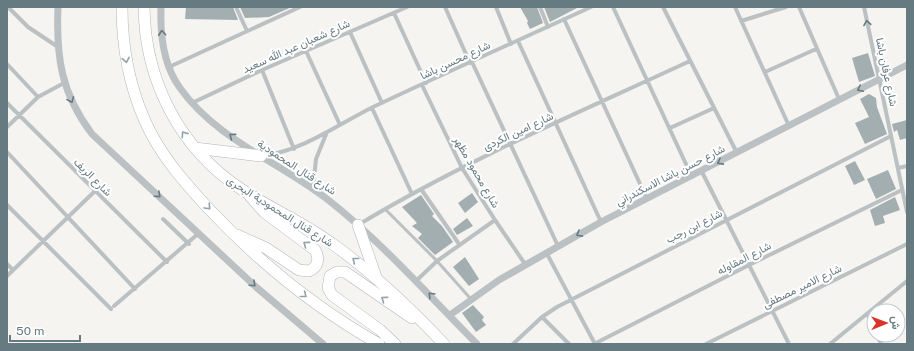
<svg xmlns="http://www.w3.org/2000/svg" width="914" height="351" font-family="'Public Sans',Vazirmatn,sans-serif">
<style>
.building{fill:#a3aeb1}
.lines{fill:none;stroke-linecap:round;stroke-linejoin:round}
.secondary-casing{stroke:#b0b7ba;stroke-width:12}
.service{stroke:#bbc1c3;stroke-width:3}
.minor{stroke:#bbc1c3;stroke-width:4}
.tertiary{stroke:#bbc1c3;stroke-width:7}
.secondary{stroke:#fff;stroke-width:11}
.oneway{stroke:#657a81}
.oneway2{stroke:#93a2a7}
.labels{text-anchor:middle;stroke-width:4;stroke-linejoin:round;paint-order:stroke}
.street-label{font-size:11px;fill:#657a81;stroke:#fff}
</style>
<rect width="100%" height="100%" fill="#f5f4f1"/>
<!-- building -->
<path class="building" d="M186 7H233L238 20 185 19Z
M240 7H292L269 17 245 18Z
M520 7H537L543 23 530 29 527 23 528 21Z
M544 7H579L550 22Z
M868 53 875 76 859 82 852 58Z
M869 94 876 98 877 107 887 134 865 144 855 123 869 117 860 99Z
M907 120V138L900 140 897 130 894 132 892 124Z
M855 161 865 180 854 185 845 166Z
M888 170 896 189 876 199 867 179Z
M472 193 478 202 465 213 458 203Z
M421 195 434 214 432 216 442 226 453 242 435 255 418 238 422 234 412 226 417 223 402 207Z
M895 197 900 210 883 216 885 223 875 226 870 210Z
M467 218 473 226 457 235 453 229Z
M465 257 479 279 469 286 453 267Z
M473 305 484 317 482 320 486 325 476 332 462 313Z"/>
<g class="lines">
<!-- secondary casing -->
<g class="secondary-casing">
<path id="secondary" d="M122 7C122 47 129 85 145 121 160 155 184 182 209 209 259 262 315 308 379 344
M144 7C145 80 179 148 241 189 271 209 305 223 334 245 374 274 410 308 444 344
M195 148 261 156
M358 225 376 277
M237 235 266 248 299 270 309 271C318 267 320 259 315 250L264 212 250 196
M395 344 380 330 332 295 328 288 330 276 337 272H345L412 318"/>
</g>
<!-- service -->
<path class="service" d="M385 209 437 261 470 298"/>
<!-- minor -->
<path class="minor" d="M8 7 28 27 58 47
M236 7 247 31
M445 7 470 63
M496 7 511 44
M540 7 548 27
M613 7 692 177
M663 7 737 153
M735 7 789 126
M799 7 839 99
M864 7 907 212
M394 13 426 83
M564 19 647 199
M741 21 786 7
M350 32 382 103
M518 41 601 222
M306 51 340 125
M472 62 558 246
M7 64 38 97
M169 67 300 7
M262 70 294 149
M765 72 816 49
M422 85 462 168 495 220 525 264
M7 103 167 262
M192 103 262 70 407 7
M372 108 412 194
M7 127 38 97 64 83
M670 128 714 108
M7 152 135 289
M263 156C304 150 337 125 373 107 445 73 519 40 591 7
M898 168 907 166
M702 172 789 344
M313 188 316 159 327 132
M421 189 459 244
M7 205 111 309
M163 219 189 244
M358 225C464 161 578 113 690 61
M546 252 595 344
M7 264 13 270
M7 276 95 191
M416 281 437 261 495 220
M114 306 199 233
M868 314 874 328
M542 317 569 344
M877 335 881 344
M513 344 542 317 557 307 891 136
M594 344 749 265 902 190
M706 344 907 244
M830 344 907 281"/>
<!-- tertiary -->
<path class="tertiary" d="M58 7C56 57 61 93 92 134L256 287 323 344
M161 7C160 35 163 65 180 88 216 139 279 162 327 199 382 242 428 295 477 344
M450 315 499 280 601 222 907 65"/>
<!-- secondary -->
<use href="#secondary" class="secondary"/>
</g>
<!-- one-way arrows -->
<defs><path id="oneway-chevron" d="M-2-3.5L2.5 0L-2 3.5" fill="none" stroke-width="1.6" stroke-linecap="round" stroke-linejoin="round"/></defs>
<g class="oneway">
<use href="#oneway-chevron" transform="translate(867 23) rotate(-100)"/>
<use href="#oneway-chevron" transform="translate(162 33) rotate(-94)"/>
<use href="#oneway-chevron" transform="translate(860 89) rotate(153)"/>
<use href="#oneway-chevron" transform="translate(71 100) rotate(66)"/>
<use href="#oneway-chevron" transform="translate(232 136) rotate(-143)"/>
<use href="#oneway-chevron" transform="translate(720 162) rotate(152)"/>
<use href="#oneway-chevron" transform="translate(158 195) rotate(42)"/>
<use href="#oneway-chevron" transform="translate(579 234) rotate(151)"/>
<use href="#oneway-chevron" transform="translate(253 284) rotate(43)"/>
<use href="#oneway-chevron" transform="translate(431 295) rotate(-135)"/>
</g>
<g class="oneway2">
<use href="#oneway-chevron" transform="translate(126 60) rotate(80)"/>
<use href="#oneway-chevron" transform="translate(184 134) rotate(-125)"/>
<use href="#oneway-chevron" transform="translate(208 207) rotate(47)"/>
<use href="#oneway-chevron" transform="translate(306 244) rotate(-144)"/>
<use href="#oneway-chevron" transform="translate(355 260) rotate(-142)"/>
<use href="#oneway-chevron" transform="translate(304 295) rotate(38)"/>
<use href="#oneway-chevron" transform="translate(384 299) rotate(-144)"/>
</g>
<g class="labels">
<!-- street labels -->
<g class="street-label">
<text transform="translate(296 46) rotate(-24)" y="4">شارع شعبان عبد الله سعيد</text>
<text transform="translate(455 60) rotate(-25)" y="4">شارع محسن باشا</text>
<text transform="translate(887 72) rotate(78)" y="4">شارع عرفان باشا</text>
<text transform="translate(518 131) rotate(-25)" y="4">شارع امين الكردى</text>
<text transform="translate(297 167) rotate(33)" y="4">شارع قنال المحمودية</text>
<text transform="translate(477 172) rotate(60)" y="4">شارع محمود مظهر</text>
<text transform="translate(670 175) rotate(-27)" y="4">شارع حسن باشا الاسكندراني</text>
<text transform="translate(93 177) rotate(45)" y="4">شارع الريف</text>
<text transform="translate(280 211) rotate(32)" y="4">شارع قنال المحمودية البحرى</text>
<text transform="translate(694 226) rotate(-27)" y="4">شارع ابن رجب</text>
<text transform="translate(744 258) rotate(-27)" y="4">شارع المقاوله</text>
<text transform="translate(802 286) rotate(-26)" y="4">شارع الامير مصطفى</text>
</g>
</g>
<!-- border -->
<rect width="914" height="351" fill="none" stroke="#657a81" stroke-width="16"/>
<!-- north arrow -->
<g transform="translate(886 323) rotate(89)"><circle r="19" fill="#ffffff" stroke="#c1cacd"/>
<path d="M0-3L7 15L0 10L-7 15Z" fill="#da332c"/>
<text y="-6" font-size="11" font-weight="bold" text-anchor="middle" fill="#657a81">ش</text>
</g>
<!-- scale -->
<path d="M10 335v6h70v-6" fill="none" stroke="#657a81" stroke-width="2"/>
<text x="16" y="335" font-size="12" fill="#657a81" stroke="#ffffff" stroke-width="3" paint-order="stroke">50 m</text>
</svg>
